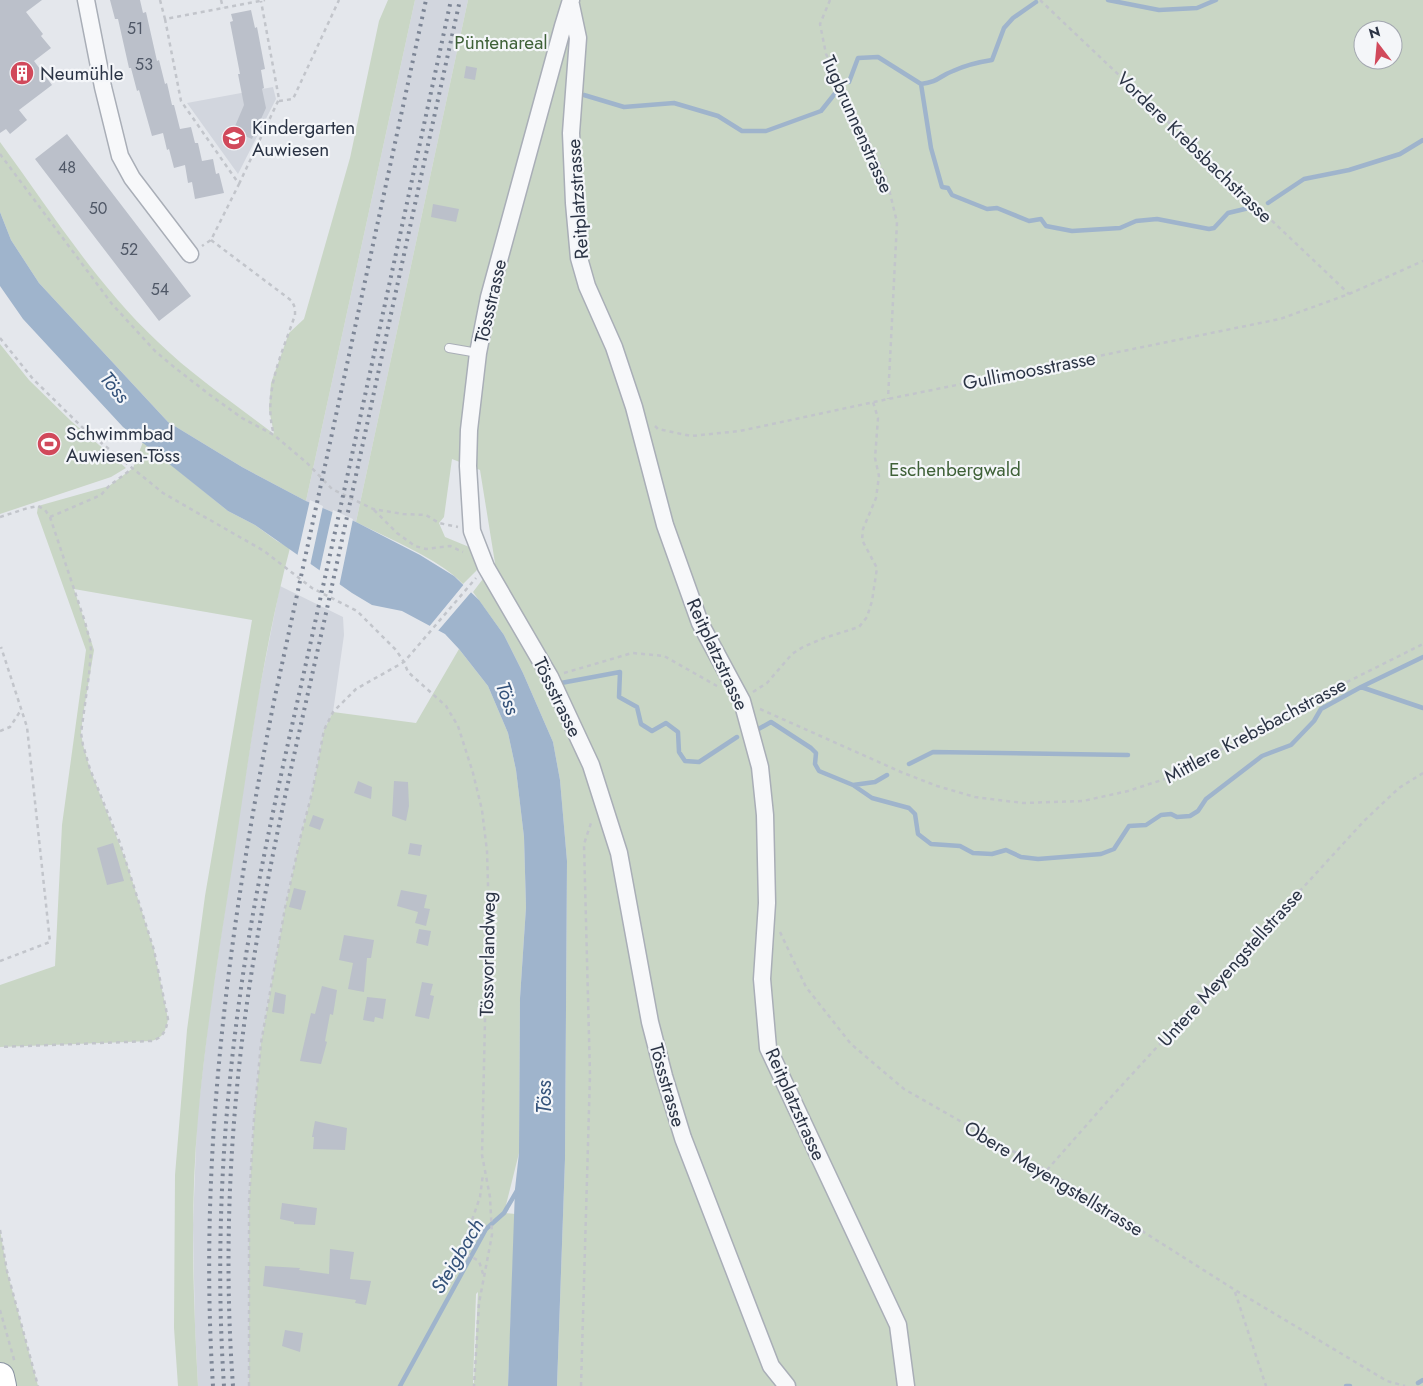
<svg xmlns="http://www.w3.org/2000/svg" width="1423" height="1386" font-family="Jost,sans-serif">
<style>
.built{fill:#d2d6de}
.green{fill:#c9d6c5;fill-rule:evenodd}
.water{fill:#9fb4cc}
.pier{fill:#e4e7ec}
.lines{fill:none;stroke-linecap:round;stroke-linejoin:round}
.stream{stroke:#9fb4cc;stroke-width:4.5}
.building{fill:#bbc0ca}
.lane-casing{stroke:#a9aeb7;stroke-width:10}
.street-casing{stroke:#a9aeb7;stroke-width:19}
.highway-casing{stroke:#8b94a3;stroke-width:30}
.path{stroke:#c2c5cb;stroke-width:2.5;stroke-dasharray:4 4;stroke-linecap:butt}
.lane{stroke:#f7f8fa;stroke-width:8}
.street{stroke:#f7f8fa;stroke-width:16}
.highway{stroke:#fff;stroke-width:28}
.rail{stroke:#7d8696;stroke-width:4;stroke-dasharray:2.5 5;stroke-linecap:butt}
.labels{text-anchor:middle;stroke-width:4.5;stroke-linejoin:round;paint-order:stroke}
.number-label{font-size:16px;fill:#4f5766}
.park-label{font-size:19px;fill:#3f6138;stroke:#f4f6f9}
.poi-label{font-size:19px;fill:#2b3445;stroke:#f4f6f9;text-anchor:start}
.street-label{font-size:19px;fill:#2b3445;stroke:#f4f6f9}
.water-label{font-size:20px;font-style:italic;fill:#34527a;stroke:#f4f6f9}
</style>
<rect width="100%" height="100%" fill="#e4e7ec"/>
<!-- built -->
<path class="built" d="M415 0H468L356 522 306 501Z
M273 87 276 99 238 174 187 103Z
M280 586 343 617 344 635 333 712 324 730 312 793 301 835 285 908 261 1043 254 1119 249 1201V1386H198L195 1327 193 1225 197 1120 209 1016 240 810 258 697Z"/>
<!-- green -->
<path class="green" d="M388 0H415L306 501 242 467 168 422 39 283 11 240 0 212V142C50 210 96 284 158 342 193 376 235 404 274 434L269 409 271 383 289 333 304 319 350 158 379 21Z
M468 0H1423V1386H557L565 1159 567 861 560 780 553 742 523 673 504 635 473 592 495 563 480 470 452 459 444 517 439 523 445 537 474 549 480 559 477 570 463 584C438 558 389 539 356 522ZM1363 30H1393V60H1363Z
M0 344 29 380 71 421 126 468 111 477 0 514Z
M143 442 228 511 255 525 277 541 290 548C264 647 250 748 235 849 221 939 206 1028 198 1118 190 1207 193 1297 198 1386H178L174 1328 175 1175 187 1030 205 896 252 620 74 589 94 650 83 715 81 733 83 745 90 769 126 861 154 950 168 1019C166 1031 163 1038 151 1041L0 1047V985L55 966 62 825 86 650 37 513 38 506 109 486 133 468Z
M459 649 488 686 508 733 516 770 524 837 526 907 520 998 519 1153 504 1213 515 1214 508 1386H249V1201L254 1119 261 1043 285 908 301 835 312 793 324 730 333 712 416 723ZM478 1292 474 1383H473L476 1294Z
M0 1230 7 1271 38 1386H0Z"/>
<!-- water -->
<path class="water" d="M0 212 11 240 39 283 168 422 242 467 306 501 356 522 420 555 454 576 479 600 504 635 523 673 553 742 560 780 567 861 565 1159 557 1386H508L515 1189 519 1153 520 998 526 907 524 837 516 770 508 733 488 686 459 649 445 634 402 611 372 605 352 593 255 525 228 511 123 427 23 319 0 286Z"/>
<!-- pier -->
<path class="pier" d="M310 500 323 506 310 566 297 557Z
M333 510 353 519 339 587 319 573Z
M465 583 473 590 437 632 428 628Z"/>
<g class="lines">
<!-- stream -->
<path class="stream" d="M1108 0 1159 10 1197 8 1216 0
M849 82 858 58 878 57 921 84 931 148 942 187 948 188 952 195 987 209 997 208 1029 221 1041 219 1046 226 1072 231 1120 228 1136 221 1157 219 1209 229 1214 228 1228 213 1249 208
M921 84C939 82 939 76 953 71 966 65 979 62 992 60L1004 28 1013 18 1036 2
M584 95 624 107 674 103 718 116 742 131H766L821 111 837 91
M1268 203 1304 179 1349 170 1400 154 1423 140
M561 683 620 672 619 697 637 707 641 724 652 731 666 723 678 732 679 752 685 761 699 762 737 737
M1361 687 1423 708
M755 731 771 722 811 748 816 753 815 764 819 771 853 785 872 798 909 808 915 814 918 834 931 844 960 846 973 853 992 854 1006 850 1021 857 1038 859 1101 854 1114 849 1129 826 1146 825 1161 815 1171 814 1177 817 1190 816 1198 811 1206 799 1262 756 1291 745 1314 721 1321 709 1361 687 1423 657
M909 764 933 752 1128 755
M853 785 875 782 887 775
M1418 1383 1423 1380
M400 1386 486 1229 504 1213 518 1189
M1346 1386H1350"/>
</g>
<!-- building -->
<path class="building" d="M0 0H42L26 12 43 34 41 36 51 48 34 61 52 85 19 110 27 120 10 134 6 129 0 133Z
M110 0H140L143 13 146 12 157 61 159 60 165 84 167 83 172 105H174L180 129 191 127 195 143H198L202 161 213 159 216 174 219 173 224 193 195 199 192 182 188 183 185 165 174 168 169 149 167 150 163 133 152 136 139 90 137 91 131 68H129L118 19H115Z
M251 10 255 28 257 27 265 69 261 70 264 88 262 89 266 108 252 139 233 131 244 105 238 74H240L230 22 233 21 231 14Z
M466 66 477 68 475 80 464 78Z
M67 134 191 296 159 321 35 159Z
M433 204 459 209 456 222 431 217Z
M358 781 372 787 371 799 354 793Z
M394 781 408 782 409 806 406 821 392 816Z
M313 815 324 819 320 830 309 826Z
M113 843 124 881 107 885 97 848Z
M410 843 422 845 420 856 408 854Z
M294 888 306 891 301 910 289 907Z
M401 890 427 895 424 908 430 909 426 926 415 923 418 912 397 906Z
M419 929 431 931 428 946 416 943Z
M344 935 374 940 371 958H367L364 992 348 989 353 963 339 960Z
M422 982 433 984 430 995 434 996 429 1019 415 1016Z
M322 986 337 990 333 1015 330 1014 325 1041 327 1042 321 1064 300 1061 311 1013 315 1014Z
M275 992 286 995 284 1014 272 1012Z
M367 997 386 999 383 1019 375 1017 374 1022 363 1020Z
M315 1121 347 1128 345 1150 313 1149 314 1137H312Z
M282 1203 317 1208 315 1225 294 1224V1222L280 1219Z
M330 1249 354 1252 350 1279 371 1281 366 1305 355 1303 356 1300 263 1286 265 1266 300 1268 299 1270 329 1274Z
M285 1330 303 1333 300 1352 282 1346Z"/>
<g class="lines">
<!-- lane casing -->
<g class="lane-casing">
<path id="lane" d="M449 348 478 353"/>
</g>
<!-- street casing -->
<g class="street-casing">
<path id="street" d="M86 0 103 87 120 156 132 178 190 254
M571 0 563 26 489 297 478 353 469 430 468 466 472 531 486 567 550 677 591 765 619 853 650 1022 664 1076 683 1138 771 1366 787 1386
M571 5 578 38 571 133 574 203 579 258 587 286 614 347 634 407 665 525 700 623 742 701 760 767 765 815 767 903 762 979 768 1048 898 1325 906 1386"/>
</g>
<!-- highway casing -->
<g class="highway-casing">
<path id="highway" d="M0 1377 2 1386"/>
</g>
<!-- path -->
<path class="path" d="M160 0 165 19 265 0
M221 0 223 8
M830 0 820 24 826 54 886 177 897 222 888 399
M1040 0 1349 294
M165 19 181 101 239 184 211 240 202 246
M279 101 293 99 339 0
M0 154 112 304 155 351 174 367 210 395 242 418 274 435 307 463 332 489 373 509 403 514 426 515 439 523 458 527
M239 184 279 99 261 1
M211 240 292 301 295 308V315C282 354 262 393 274 435
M0 338 33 379 83 428 163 493 264 551 312 588 357 611 396 650 404 662 408 672 446 706 458 726 473 773 482 810 487 851 488 885 482 1155 490 1197 492 1235 479 1303 474 1386
M655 426 658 429 691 436 740 431 888 399 1280 319 1349 294 1423 261
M374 510 397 533 415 546 426 549 450 546 463 552
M0 517 28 508 38 506 45 510 50 517 85 622 90 641 91 650 89 675 81 733 83 745 90 769 120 843 154 950 168 1019C166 1031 163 1038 151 1041L0 1047
M50 517 101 495 109 486 133 468
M564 673 632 653 664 656 717 686
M753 692 767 683 792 654 803 647 824 638 859 627 867 617 872 601 877 568 862 540 863 529 876 498 879 476 875 458 878 418 873 402
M760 709 901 772 937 786 975 797 1023 803 1083 801 1128 791 1168 778 1349 681 1423 644
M0 731 10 727 21 710
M780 932 806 987 851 1044 904 1089 1046 1170 1235 1290 1387 1381 1405 1386
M0 961 50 942 27 727 1 647
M1047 1170 1113 1095 1364 821 1399 788 1423 773
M0 1230 7 1271 38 1386
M483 1274 479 1261 466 1254 464 1243 480 1197 483 1174
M1235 1292 1266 1386
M0 1310 15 1363
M249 1386V1201L254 1119 261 1043 285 908 301 835 312 793 324 730 333 712 356 689 404 662 476 578
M581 1386 590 1075 584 844 592 820"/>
<!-- lane -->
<use href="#lane" class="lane"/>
<!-- street -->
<use href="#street" class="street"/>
<!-- highway -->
<use href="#highway" class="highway"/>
<!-- rail -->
<path class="rail" d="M213 1386C198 1157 229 926 274 701L426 0
M224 1386C216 1266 221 1144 236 1026 253 885 288 747 318 609 363 406 407 203 451 0
M233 1386C223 1250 230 1111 251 976 271 848 302 722 330 595 373 397 416 198 460 0"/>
</g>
<!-- icons -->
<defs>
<g id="building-disc" transform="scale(1.25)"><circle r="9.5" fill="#d1495b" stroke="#f4f6f9"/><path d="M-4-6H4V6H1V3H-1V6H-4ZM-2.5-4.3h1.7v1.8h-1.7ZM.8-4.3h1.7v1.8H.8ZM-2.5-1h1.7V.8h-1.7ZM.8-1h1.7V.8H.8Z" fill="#fff"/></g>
<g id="school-disc" transform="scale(1.25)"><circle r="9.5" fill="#d1495b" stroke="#f4f6f9"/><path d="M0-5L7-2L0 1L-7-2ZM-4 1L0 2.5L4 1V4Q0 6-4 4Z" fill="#fff"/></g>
<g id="stadium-disc" transform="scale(1.25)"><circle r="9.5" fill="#d1495b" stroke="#f4f6f9"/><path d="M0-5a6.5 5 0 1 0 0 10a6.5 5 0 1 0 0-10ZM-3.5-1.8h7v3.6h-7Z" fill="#fff"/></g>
</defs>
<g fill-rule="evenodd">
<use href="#building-disc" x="22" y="73"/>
<use href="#school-disc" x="234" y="138"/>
<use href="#stadium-disc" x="49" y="444"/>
</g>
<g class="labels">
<!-- number labels -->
<g class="number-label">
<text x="135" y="34">51</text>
<text x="144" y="70">53</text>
<text x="67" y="173">48</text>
<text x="98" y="214">50</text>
<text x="129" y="255">52</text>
<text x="160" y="295">54</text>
</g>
<!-- park labels -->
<g class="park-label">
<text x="501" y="49">Püntenareal</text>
<text x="955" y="476">Eschenbergwald</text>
</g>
<!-- poi labels -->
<g class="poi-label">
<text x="40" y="80">Neumühle</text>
<text x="252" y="134">Kindergarten<tspan x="252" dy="22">Auwiesen</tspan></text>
<text x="66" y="440">Schwimmbad<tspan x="66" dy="22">Auwiesen-Töss</tspan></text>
</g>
<!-- street labels -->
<g class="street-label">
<text transform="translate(858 124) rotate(66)" y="7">Tugbrunnenstrasse</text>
<text transform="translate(1195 147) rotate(44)" y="7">Vordere Krebsbachstrasse</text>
<text transform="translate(577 199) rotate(-94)" y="7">Reitplatzstrasse</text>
<text transform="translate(490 301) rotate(-77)" y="7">Tössstrasse</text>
<text transform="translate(1029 370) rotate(-11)" y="7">Gullimoosstrasse</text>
<text transform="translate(718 654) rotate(65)" y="7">Reitplatzstrasse</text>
<text transform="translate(558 697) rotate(64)" y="7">Tössstrasse</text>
<text transform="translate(1255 730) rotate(-28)" y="7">Mittlere Krebsbachstrasse</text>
<text transform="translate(487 954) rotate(-89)" y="7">Tössvorlandweg</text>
<text transform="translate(1230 967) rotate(-48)" y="7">Untere Meyengstellstrasse</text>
<text transform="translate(668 1085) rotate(74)" y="7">Tössstrasse</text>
<text transform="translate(796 1104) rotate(66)" y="7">Reitplatzstrasse</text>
<text transform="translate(1054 1178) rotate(31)" y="7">Obere Meyengstellstrasse</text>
</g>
<!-- water labels -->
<g class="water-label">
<text transform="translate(115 387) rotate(50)" y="7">Töss</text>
<text transform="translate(508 698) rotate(69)" y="7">Töss</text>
<text transform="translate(544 1097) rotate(-90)" y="7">Töss</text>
<text transform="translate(457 1256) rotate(-59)" y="7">Steigbach</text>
</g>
</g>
<!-- north arrow -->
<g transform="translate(1378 45) rotate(344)"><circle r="24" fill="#f4f6f9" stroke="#a4a8b1"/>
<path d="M0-4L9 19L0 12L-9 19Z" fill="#d1495b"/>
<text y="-8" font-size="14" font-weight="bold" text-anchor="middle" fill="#2b3445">N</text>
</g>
</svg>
